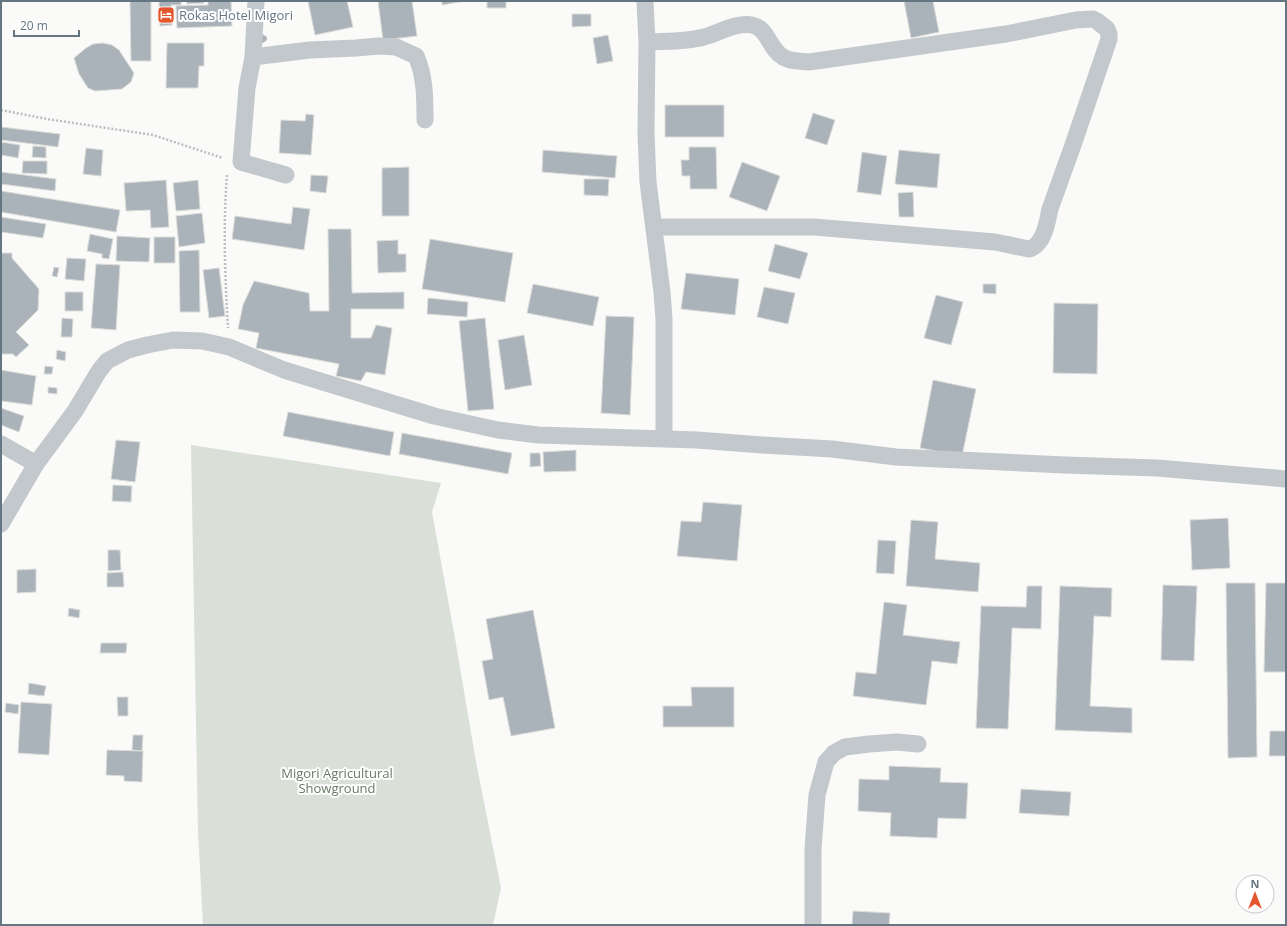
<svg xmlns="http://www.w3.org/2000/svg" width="1287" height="926" font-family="'Open Sans',sans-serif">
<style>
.green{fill:#dadfd7}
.building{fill:#aab3b9;stroke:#dcdcda}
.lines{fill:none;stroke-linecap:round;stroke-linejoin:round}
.path{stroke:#bbbfc2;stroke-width:2.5;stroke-dasharray:2 2;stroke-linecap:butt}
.street{stroke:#c3c8cc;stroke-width:17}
.labels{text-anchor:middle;stroke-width:4;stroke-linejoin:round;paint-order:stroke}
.poi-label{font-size:13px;fill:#657683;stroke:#fff;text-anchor:start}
.park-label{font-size:13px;fill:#687a64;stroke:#fff}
</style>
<rect width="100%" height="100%" fill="#fafaf8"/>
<!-- green -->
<path class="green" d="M191 445 441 483 432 512 456 644 476 762 501 888 493 925H203L198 832Z"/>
<!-- building -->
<path class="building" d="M130 1H151V61H131Z
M159 1H181V5H171L172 25 160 26Z
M187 1H204V3L187 4Z
M208 1H231L232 26 177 28 176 6 208 5Z
M308 1H347L353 27 315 35Z
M378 1H412L417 36 383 40Z
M442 1H465L442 5Z
M487 1H506V8H487Z
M904 1H933L939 32 911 38Z
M572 14H591V26L572 27Z
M262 34 267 37V40L263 43H261Z
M608 35 613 61 597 64 593 38Z
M103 43 112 45 119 50 134 73 131 82 122 89 95 91 88 88 79 74 74 58 86 48 93 44Z
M167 43H204V66H199L198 88H166Z
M665 105H724V137H665Z
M813 113 835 120 827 145 805 138Z
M306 114 314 115 311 155 279 153 281 120 305 121Z
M1 127 60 134 58 147 1 140Z
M1 142 20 145 18 158 1 155Z
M33 146 46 147V158L32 157Z
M689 147H716L717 189H690V176H682L681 160H689Z
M86 148 103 150 101 176 83 174Z
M543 150 617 156 615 178 542 172Z
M899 150 940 154 937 188 895 184Z
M862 152 887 156 881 195 857 192Z
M23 161H47V174L22 173Z
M742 162 780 176 767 211 729 197Z
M409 167V216H382V168Z
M1 172 56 179 55 191 1 184V186Z
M311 175 328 176 326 193 310 191Z
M584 179H609L608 196 584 195Z
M166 180 169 227 151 228 150 210 126 211 124 183Z
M198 180 200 209 176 211 173 183Z
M1 191 120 210 116 232 1 212Z
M913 192 914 217H899L898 193Z
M293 207 310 209 304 250 232 239 235 216 291 224Z
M202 213 205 243 179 247 176 216Z
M1 217 46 224 43 238 1 232Z
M328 229H351L352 293 404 292V309H351V338H371L376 325 392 328 385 375 366 372 361 381 336 376 339 364 256 348 259 333 238 329 243 305 254 281 309 293 310 311H329Z
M90 234 113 239 109 259 102 258V254L87 251Z
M117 236 150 238 149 262 116 261Z
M154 237H175V263H154Z
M430 239 513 253 505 302 422 289Z
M398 240V254H406V272L378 273 377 241Z
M775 244 808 253 800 279 768 271Z
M199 250 200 312H180L179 251Z
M1 253H12V258L39 289 38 310 16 332 29 345 16 357 13 354H1Z
M67 258 86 259 84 281 65 279Z
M96 264 120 265 116 330 91 328Z
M54 267 59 268 57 277 52 276Z
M219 268 225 316 209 318 203 270Z
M686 273 739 279 735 315 681 309Z
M533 284 599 297 593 326 527 313Z
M983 284H996V294L983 293Z
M764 287 795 293 788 324 757 317Z
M65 292H83V311H65Z
M936 295 963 302 951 345 924 338Z
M428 298 468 302 467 317 427 314Z
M1054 303 1098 304 1097 374 1053 373Z
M606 316 634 317 630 415 601 413Z
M62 318 73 319 72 337H61Z
M485 318 494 409 468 411 459 321Z
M524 335 532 385 505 390 498 340Z
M57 350 66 352 65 361 56 359Z
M45 366 53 367 52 374H44Z
M1 370 36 376 32 405 1 401Z
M933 380 976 389 962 456 920 448Z
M48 387 57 388V394L48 393Z
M1 408 24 416 19 432 1 425Z
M288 412 394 432 390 456 283 436Z
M402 433 512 453 508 474 399 454Z
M116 440 140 442 135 482 111 479Z
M576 450V471L544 472 543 452Z
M530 453H540L541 466 530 467Z
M113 485 132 486 131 502 112 501Z
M703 502 742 505 737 561 677 556 681 521 701 522Z
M1228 518 1230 568 1192 570 1190 520Z
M911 520 938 522 935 559 980 563 978 592 906 586Z
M878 540 896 541 894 574 876 573Z
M108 550H120L121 570 108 571Z
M36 569V592L17 593V570Z
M123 572 124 587H107V573Z
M1226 583H1255L1257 757 1228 758Z
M1266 583H1286V672H1264Z
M1163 585 1197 586 1194 661 1161 660Z
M1027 586H1042L1041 629 1012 628 1008 729 976 728 981 606 1026 607Z
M1060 586 1112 588 1111 617 1094 616 1090 706 1132 708V733L1055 730Z
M884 602 907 605 903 635 960 642 957 664 932 661 926 705 853 696 856 672 876 674Z
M69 608 80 610 79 618 68 616Z
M533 610 555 728 511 736 503 697 489 700 482 661 493 659 486 619Z
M101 643H127L126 653H100Z
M29 683 46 686 44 696 28 694Z
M691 687H734V727H663V706H692Z
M117 697H128V716H118Z
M21 702 52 704 49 755 18 753Z
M6 703 19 705 18 714 5 712Z
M1270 731H1286V756H1269Z
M133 735H143L142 751 132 750Z
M107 750 143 751 142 782 124 781V776L106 775Z
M889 766 941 768 940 782 968 783 966 819 938 818 937 838 890 836 891 813 858 811 859 779 889 780Z
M1021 789 1071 792 1069 816 1019 813Z
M853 911 890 913 889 925H852Z"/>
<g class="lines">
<!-- path -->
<path class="path" d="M1 110 47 119 153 135 223 158
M227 175C223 225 225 277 228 328"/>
<!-- street -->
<path class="street" d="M256 1 253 57 247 88 241 162 286 175
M645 1 647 42 646 133 648 182 662 292 664 319V439
M647 42C666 41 686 42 704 37 719 33 736 22 752 25 768 28 769 49 783 57 791 62 800 61 809 62L1006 34 1076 20 1093 19 1097 21 1107 29 1109 34V39L1073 145 1050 209C1047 223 1044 245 1029 249L995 242 814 227H654
M253 57 310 50 356 48 379 46 396 47 416 56C425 76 425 98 425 120
M1 444 36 464 75 411 99 371 107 361 128 350 147 345 173 340 202 341 229 347 284 370 434 416 498 430 538 435 697 440 762 445 832 449 896 457 1065 465 1157 468 1286 479
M1 524 36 464
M813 925V849L817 795 826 762 834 753 845 747 869 744 897 742 918 744"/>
</g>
<!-- icons -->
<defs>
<g id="hotel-square" transform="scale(0.9)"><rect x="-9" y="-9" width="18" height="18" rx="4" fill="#e4572e" stroke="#fff"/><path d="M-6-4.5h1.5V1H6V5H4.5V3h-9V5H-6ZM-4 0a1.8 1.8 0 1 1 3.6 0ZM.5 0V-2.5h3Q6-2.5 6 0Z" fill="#fff"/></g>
</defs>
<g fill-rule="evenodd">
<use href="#hotel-square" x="166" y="15"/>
</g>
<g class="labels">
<!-- poi labels -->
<g class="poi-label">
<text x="179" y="20">Rokas Hotel Migori</text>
</g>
<!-- park labels -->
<g class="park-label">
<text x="337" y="778">Migori Agricultural<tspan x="337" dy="15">Showground</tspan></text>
</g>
</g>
<!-- border -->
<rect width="1287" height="926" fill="none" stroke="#657683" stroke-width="4"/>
<!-- north arrow -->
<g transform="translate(1255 894)"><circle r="19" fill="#ffffff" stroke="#c1c8cd"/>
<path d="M0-3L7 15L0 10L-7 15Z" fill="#e4572e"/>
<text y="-6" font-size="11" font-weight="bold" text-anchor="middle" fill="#657683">N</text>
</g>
<!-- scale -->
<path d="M14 30v6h65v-6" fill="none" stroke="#657683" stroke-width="2"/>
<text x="20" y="30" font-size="12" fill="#657683" stroke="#ffffff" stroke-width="3" paint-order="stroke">20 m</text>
</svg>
